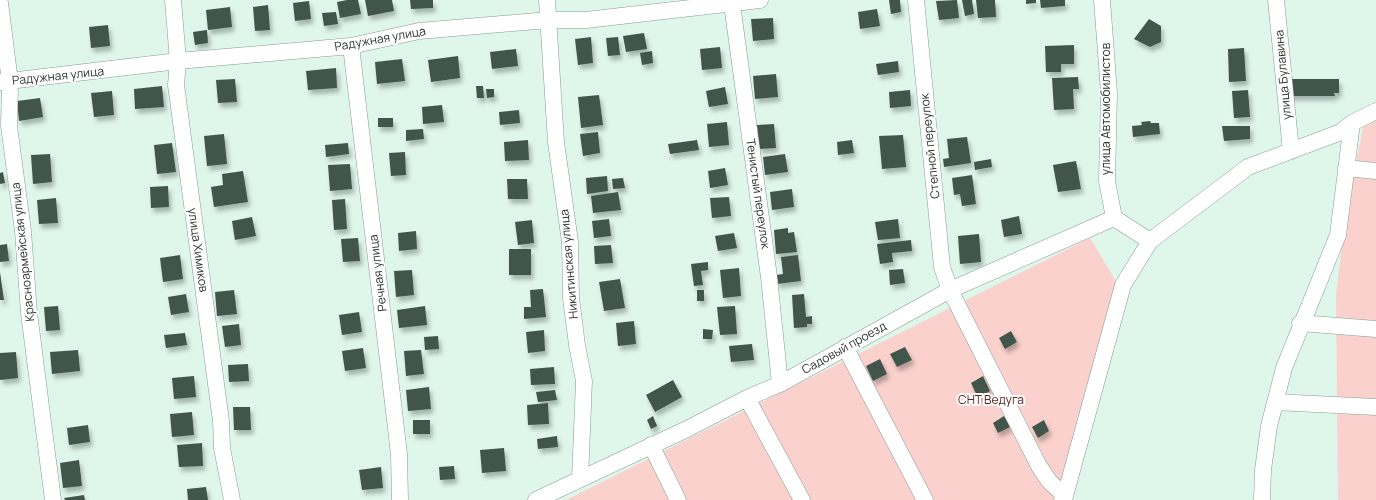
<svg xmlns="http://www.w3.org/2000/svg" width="1376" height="500" font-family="Manrope,sans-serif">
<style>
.green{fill:#fad1cc}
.building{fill:#42554c;filter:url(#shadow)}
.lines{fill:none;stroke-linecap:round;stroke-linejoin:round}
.minor-casing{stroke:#879c92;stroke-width:17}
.minor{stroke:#fff;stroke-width:16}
.labels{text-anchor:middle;stroke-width:4;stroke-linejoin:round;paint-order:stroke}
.street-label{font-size:12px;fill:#2c3430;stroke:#fff}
.park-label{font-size:12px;fill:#5f2422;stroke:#fff}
</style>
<defs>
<filter id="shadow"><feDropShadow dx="2.5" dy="4.5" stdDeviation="2" flood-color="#0004"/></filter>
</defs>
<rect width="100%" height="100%" fill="#dff6eb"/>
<!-- green -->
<path class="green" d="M1376 121V500H1338L1336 295 1344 229 1363 127Z
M1090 238 1117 283 1062 500H566Z"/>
<!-- building -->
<path class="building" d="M347 0H358L361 14 340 18 337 2Z
M365 0H392L394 11 368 16Z
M410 0H433V8L411 9Z
M889 0H900L901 12 891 14Z
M957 0 959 18 939 20 936 1Z
M962 0H972L974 14 965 16Z
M976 0H995L996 17 978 18Z
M1026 0H1036V3L1026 4Z
M1040 0H1065V6L1041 8Z
M309 1 311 19 295 21 293 3Z
M268 5 270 30 255 31 253 7Z
M230 7 232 27 208 30 206 10Z
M877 9 880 26 860 29 858 12Z
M336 12 338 24 324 26 322 13Z
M773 18 774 39 753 41 751 19Z
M1149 19 1161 26V42L1150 47 1134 39Z
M108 25 110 46 91 48 89 27Z
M207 30 208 43 195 45 193 32Z
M644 33 647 49 626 52 623 36Z
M591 37 593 63 578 65 575 39Z
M618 37 620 55 608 56 606 38Z
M1074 45V64H1061V72H1046L1045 46Z
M720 47 722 68 702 70 700 49Z
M1244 48 1246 81 1229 82 1228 49Z
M516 49 518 66 492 69 490 52Z
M652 51 653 63 642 65 640 53Z
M458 56 460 78 431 82 428 60Z
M402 59 405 81 377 84 375 62Z
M898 61 899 72 878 75 876 64Z
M336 68 337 88 308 90 306 71Z
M776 74 778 97 755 99 753 76Z
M1078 77 1079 89H1073L1074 109 1054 110 1052 78Z
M235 79 237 102 218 103 216 80Z
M1287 79H1339V93H1334L1335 96H1287Z
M162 86 164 107 135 109 134 89Z
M476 86H483L484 98H477Z
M725 87 728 104 709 107 706 91Z
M486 89H494V97L487 98Z
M910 90 911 106 890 108 889 92Z
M1248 90 1250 117 1234 118 1232 91Z
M112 91 114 115 94 117 91 93Z
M599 95 603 125 581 128 578 97Z
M40 98 43 117 19 121 17 101Z
M442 105 444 122 423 124 422 107Z
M519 110 520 123 500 125 499 112Z
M378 118H393V127H378Z
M1150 121 1151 123H1159L1160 134 1133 137 1132 126 1142 125 1141 122Z
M727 122 729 145 709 147 707 124Z
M774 124 776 148 759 149 757 125Z
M1222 126H1250V139L1224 141Z
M423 129 424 139 406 141V130Z
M598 132 600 153 583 156 580 134Z
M224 134 227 164 207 166 204 136Z
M903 135 906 167 882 169 879 136Z
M967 137 971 163 944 167 943 159 949 158 947 139Z
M528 140 529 160 505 161 504 142Z
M697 140 699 150 670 154 668 144Z
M852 140 854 153 838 155 837 142Z
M172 143 176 172 157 174 154 145Z
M348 143 349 154 326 157 325 145Z
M405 152 406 175 391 176 389 153Z
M50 154 52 182 33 184 31 155Z
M785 154 788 172 765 175 763 157Z
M991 159 992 167 975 170 974 162Z
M1076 161 1081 189 1058 192 1053 165Z
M350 164 352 189 330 191 328 165Z
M725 168 728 185 710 188 708 171Z
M243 171 248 202 214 207 211 187 223 185 222 174Z
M3 172 5 183 0 184V173Z
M972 175 976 204 962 206 960 194 954 195 952 178Z
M607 176 608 191 587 194 586 178Z
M623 178 625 188 613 189 612 179Z
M507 179H527L528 199H508Z
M168 186 169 207 151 208 150 187Z
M792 189 794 207 772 210 770 192Z
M618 192 621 210 593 213 591 196Z
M729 197 731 216 712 218 710 198Z
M56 198 58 223 39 224 37 200Z
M345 199 347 229 334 230 332 200Z
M1019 216 1022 234 1004 237 1001 220Z
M252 217 256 236 235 240 232 221Z
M609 219 611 236 594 238 592 221Z
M898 219 900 238 878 240 875 222Z
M532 220 534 243 518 245 515 222Z
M788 228V233L794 232 797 252 776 254 774 230Z
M416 231 417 249 399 251 398 233Z
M734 233 737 248 718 251 715 236Z
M979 234 981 262 960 264 958 236Z
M358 238 360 261 343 262 341 239Z
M911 240 912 251 892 253 893 262 880 264 877 244Z
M7 244 9 261 0 262V245Z
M611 245 613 263 595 264 594 246Z
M509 249H531V275H509Z
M180 255 183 279 163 282 160 258Z
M798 255 801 281 777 284 776 275 783 274 781 257Z
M708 262V270L701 271 703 285 694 286 691 264Z
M739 268 741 296 723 298 720 270Z
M903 269 905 283 890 285 889 270Z
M412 270 414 295 396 297 394 271Z
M0 272 4 300H0Z
M620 279 625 308 604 311 599 282Z
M543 289 546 317 524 319V307H531L530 290Z
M234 290 237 314 217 316 215 292Z
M697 290H704V301H697Z
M186 294 189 312 171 315 168 297Z
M804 294 806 317 812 316V324H807V327L794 328 792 295Z
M58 306 60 330 46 331 44 307Z
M425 306 427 325 399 328 397 310Z
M735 306 737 334 720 335 717 307Z
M359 312 362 332 342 335 339 315Z
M634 321 636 344 618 346 616 323Z
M239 324 241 345 225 347 222 326Z
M703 329 713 330 712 339H703Z
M544 330 545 351 528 353 526 332Z
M1011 331 1017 342 1005 349 999 338Z
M185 333 187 345 166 348 164 335Z
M438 336 439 349 425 350 424 337Z
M752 344 754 360 731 362 729 346Z
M905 347 912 360 897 367 890 354Z
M363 348 366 368 345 371 342 351Z
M78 350 80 371 52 374 50 352Z
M421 350 424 374 406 376 404 351Z
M16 352 18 378 0 380V353Z
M880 359 887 374 873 381 866 366Z
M248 364 249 381 229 382 228 365Z
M554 367 555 384 531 385 530 369Z
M194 376 196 397 174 399 172 378Z
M983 376 990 391 978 398 971 383Z
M673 380 682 397 655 412 646 395Z
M429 387 431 409 408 411 406 390Z
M555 390 557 400 538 402 536 392Z
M548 403 549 424 528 425 527 405Z
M233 407H250L251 430H234Z
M192 412 194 435 172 437 170 414Z
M653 416 657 426 651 429 647 420Z
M1004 416 1010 427 998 433 993 423Z
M413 420H430V434H413Z
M1044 420 1049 431 1038 438 1032 427Z
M88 425 90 442 69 445 67 428Z
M557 436 558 447 538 449 537 439Z
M202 443 203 466 179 467 177 445Z
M504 448 506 471 482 473 480 450Z
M79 460 82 486 63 488 60 463Z
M454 466 455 479 440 480 439 467Z
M381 467 383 488 362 490 359 470Z
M206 487 208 500H188L187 489Z
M84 495 85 500H65L64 498Z"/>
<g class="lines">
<!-- minor casing -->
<g class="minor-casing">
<path id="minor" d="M173 0 178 61 176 85 221 421 222 448 232 500
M547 0 556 142 570 242 571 298 577 345 584 381 580 479
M916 0 942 267 950 290 1039 466 1049 481 1065 496
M1102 0 1109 93 1107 181 1114 218
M1276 0 1291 151
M0 3 10 82 9 126 23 231 29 313 53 500
M732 4 769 277 780 384
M351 46 399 454 400 500
M0 82 178 61 351 46 419 31 548 20H586L760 0
M1346 168 1376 171
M1300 323 1376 329
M845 347 925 500
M747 398 802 500
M1275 402 1376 407
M651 445 678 500
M536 500 687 429 747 398 780 384 950 290 1114 218 1150 241
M1062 500 1065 496 1123 285 1150 241 1248 167 1341 132 1352 123 1376 111
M1262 500 1263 470 1269 426 1284 368 1338 235 1352 123"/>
</g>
<!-- minor -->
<use href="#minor" class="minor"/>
</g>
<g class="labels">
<!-- street labels -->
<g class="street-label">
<text transform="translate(380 39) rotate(-10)" y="4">Радужная улица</text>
<text transform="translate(1283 75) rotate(-95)" y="4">улица Булавина</text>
<text transform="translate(58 76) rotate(-6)" y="4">Радужная улица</text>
<text transform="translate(1106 109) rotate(-90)" y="4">улица Автомобилистов</text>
<text transform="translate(930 146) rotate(-96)" y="4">Степной переулок</text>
<text transform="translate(758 194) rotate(82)" y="4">Тенистый переулок</text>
<text transform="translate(198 250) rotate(82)" y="4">улица Химиков</text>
<text transform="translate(23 252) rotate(-96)" y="4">Красноармейская улица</text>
<text transform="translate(569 264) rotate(-95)" y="4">Никитинская улица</text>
<text transform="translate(378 273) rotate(-97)" y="4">Речная улица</text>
<text transform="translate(844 348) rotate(-29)" y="4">Садовый проезд</text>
</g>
<!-- park labels -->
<g class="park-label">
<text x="991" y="404">СНТ Ведуга</text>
</g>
</g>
</svg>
